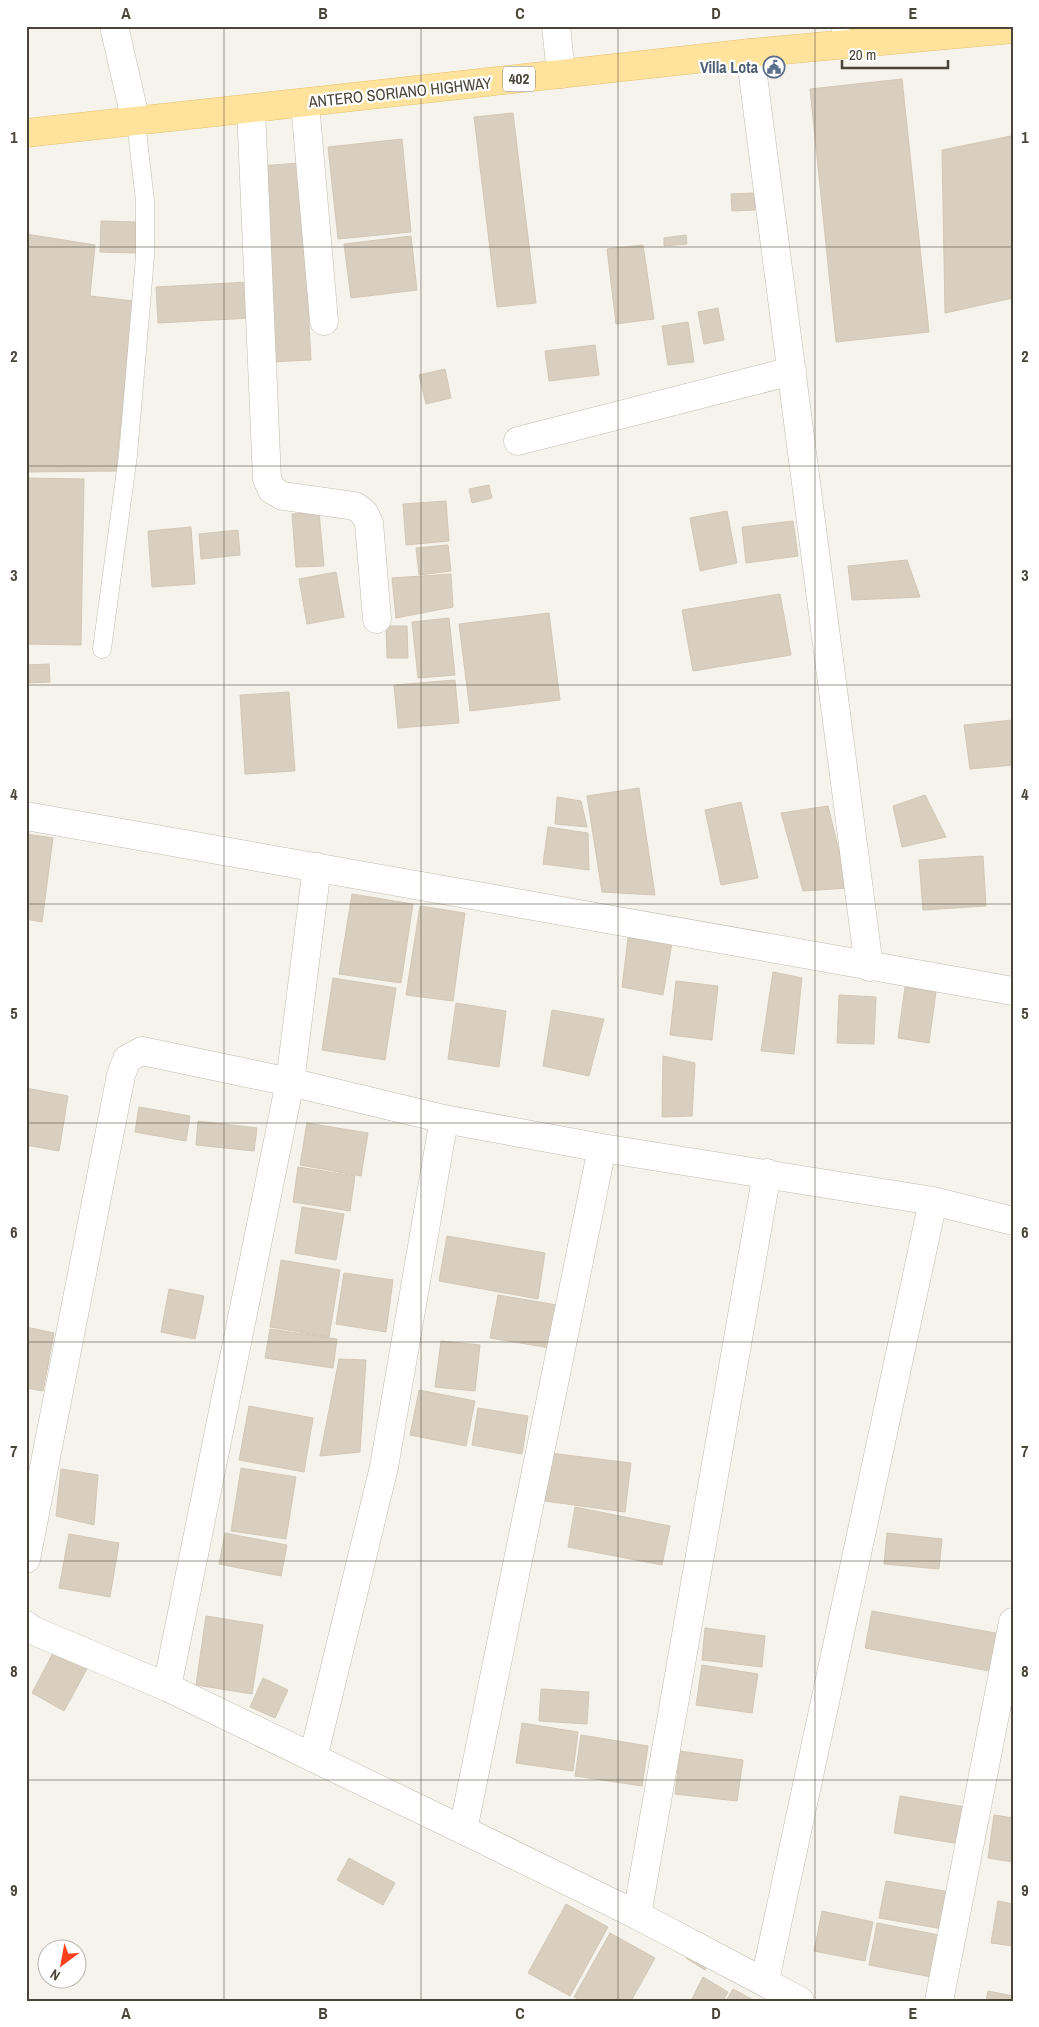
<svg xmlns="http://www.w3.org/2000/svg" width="1039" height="2027" font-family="'Archivo Narrow',sans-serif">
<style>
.building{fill:#d8cfc1;stroke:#d3c7b4}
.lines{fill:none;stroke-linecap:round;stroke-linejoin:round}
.lane-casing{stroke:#c2bbae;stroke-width:19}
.street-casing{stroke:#c2bbae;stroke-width:29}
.primary-casing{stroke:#e6c16a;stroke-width:29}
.lane{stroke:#fff;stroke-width:18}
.street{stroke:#fff;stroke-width:28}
.primary{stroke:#ffe39c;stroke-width:28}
.grid{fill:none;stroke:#4b4439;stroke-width:1;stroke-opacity:0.55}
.labels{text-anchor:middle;stroke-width:4.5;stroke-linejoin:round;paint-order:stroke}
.shield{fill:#fff;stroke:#817c74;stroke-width:1}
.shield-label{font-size:15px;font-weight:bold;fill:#4b4439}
.service-label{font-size:16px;font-weight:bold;fill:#4e5e75;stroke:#fff;text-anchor:end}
.street-label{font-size:16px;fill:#4b4439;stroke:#fff}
.neatline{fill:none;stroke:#4b4439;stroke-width:2}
.grid-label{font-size:16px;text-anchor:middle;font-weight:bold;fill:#4b4439}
</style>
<rect width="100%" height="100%" fill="#f6f3ec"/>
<!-- building -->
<path class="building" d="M902 79 929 332 836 342 810 89Z
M513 113 536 303 497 307 474 117Z
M1011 136 1013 150V298L945 313 942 150Z
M402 139 411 232 338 239 328 147Z
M300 163 311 360 270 362 259 166Z
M754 193 755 210 732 211 731 194Z
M101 221 137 222 136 253 100 252Z
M26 234 95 245 90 296 133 301 116 471 26 472Z
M686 235 687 244 664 246V238Z
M411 236 417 290 351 298 344 244Z
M643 245 654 319 616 324 607 249Z
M249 282 251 318 158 323 156 287Z
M718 308 724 340 704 344 698 312Z
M688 322 694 362 668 365 662 326Z
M595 345 599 375 549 381 545 351Z
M445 369 451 398 426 404 419 375Z
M26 478 84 479 81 645 26 644Z
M489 485 492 498 472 503 469 489Z
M446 501 449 541 406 545 403 504Z
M727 511 737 563 700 571 690 518Z
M319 512 324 566 296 567 292 514Z
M793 521 798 556 746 563 742 527Z
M191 527 195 584 152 587 148 531Z
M238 530 240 555 201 559 199 534Z
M448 545 451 571 419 575 416 548Z
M907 560 920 597 852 600 848 566Z
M336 572 344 617 307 624 299 579Z
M451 574 453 607 396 618 392 578Z
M780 594 791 655 693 671 682 610Z
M549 613 560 700 470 711 459 624Z
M449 618 455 675 418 678 412 622Z
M386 626H407L408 658H387Z
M49 664 50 682 26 683V665Z
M455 680 459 723 398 728 394 685Z
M289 692 295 771 245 774 240 695Z
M1013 720V765L970 769 964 725Z
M639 788 655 895 602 892 587 796Z
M925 795 946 837 902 847 893 806Z
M557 797 581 801 587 827 555 824Z
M741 802 758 878 721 885 705 810Z
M828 806 848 888 803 891 781 813Z
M548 827 588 833 589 870 543 864Z
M26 834 53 838 42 922 26 919Z
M983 856 986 906 923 910 919 860Z
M352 894 413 904 401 983 339 974Z
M420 906 465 913 453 1001 406 995Z
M628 938 672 943 663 995 622 987Z
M773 972 802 978 794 1054 761 1051Z
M333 978 396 988 385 1060 322 1050Z
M676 981 718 986 712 1040 670 1035Z
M905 987 936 992 929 1043 898 1038Z
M839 995 876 997 874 1044 837 1043Z
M456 1003 506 1011 499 1067 448 1059Z
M552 1010 604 1019 589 1076 543 1066Z
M663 1056 695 1063 692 1116 662 1117Z
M26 1088 68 1096 59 1151 26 1145Z
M139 1107 190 1116 186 1141 135 1132Z
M198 1121 257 1128 254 1151 196 1145Z
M307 1123 368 1133 361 1176 300 1165Z
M298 1167 355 1176 350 1211 293 1202Z
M302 1207 344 1214 336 1260 295 1253Z
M447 1236 545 1253 538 1299 439 1281Z
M281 1260 340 1270 329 1337 270 1327Z
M344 1273 393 1280 386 1332 336 1324Z
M169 1289 204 1296 195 1339 161 1332Z
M498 1295 557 1305 550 1348 490 1338Z
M26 1327 54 1333 43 1391 26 1388Z
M270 1329 337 1339 333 1368 265 1358Z
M441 1341 480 1345 475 1391 435 1387Z
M339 1359 366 1360 360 1452 320 1456Z
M419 1390 475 1401 466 1446 410 1435Z
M249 1406 313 1418 304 1472 239 1460Z
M478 1408 528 1416 522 1454 472 1445Z
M550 1453 631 1463 625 1512 545 1501Z
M241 1468 296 1477 286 1539 231 1531Z
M61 1469 98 1475 94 1525 56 1516Z
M575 1507 670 1526 662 1565 568 1547Z
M225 1533 287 1545 281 1576 219 1564Z
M887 1533 942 1539 939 1569 884 1564Z
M69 1534 119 1543 110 1597 59 1588Z
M872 1611 1001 1634 995 1672 865 1648Z
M206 1616 263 1625 252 1694 196 1685Z
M705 1628 765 1636 762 1667 702 1660Z
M55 1649 88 1667 64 1711 32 1693Z
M702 1665 758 1674 752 1713 696 1705Z
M263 1678 288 1690 275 1718 250 1707Z
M541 1689 589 1692 587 1724 539 1721Z
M522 1723 578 1732 573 1771 516 1763Z
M581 1735 648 1746 642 1786 575 1776Z
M680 1751 743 1760 737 1801 675 1794Z
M900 1796 965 1807 960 1844 894 1833Z
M994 1815 1013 1818V1862L988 1858Z
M349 1858 395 1883 383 1905 337 1880Z
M886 1881 950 1892 943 1929 879 1918Z
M998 1901 1013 1904V1946L991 1943Z
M566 1904 608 1927 570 1996 528 1973Z
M822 1911 873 1922 865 1961 814 1951Z
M877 1923 939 1935 931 1977 869 1965Z
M610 1933 655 1958 631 2001H581L574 1997Z
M691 1951 710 1962 705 1970 686 1958Z
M703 1977 728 1992 723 2001H691Z
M733 1989 755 2001H726Z
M988 1991 1013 1996V2001H986Z"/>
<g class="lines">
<!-- lane casing -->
<g class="lane-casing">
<path id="lane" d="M840 26 843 44
M102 649 128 455 145 257V201L136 122"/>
</g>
<!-- street casing -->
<g class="street-casing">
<path id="street" d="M114 26 136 122
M556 26 561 74
M750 53 869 967
M305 103 324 321
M251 109 267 479 272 490 283 496 355 506 364 513 369 523 377 619
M518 441 792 371
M26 816 1013 991
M26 1559 121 1075 127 1059 142 1051 290 1082 444 1119 602 1148 933 1201 1013 1221
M26 1625 32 1630 167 1687 463 1830 637 1915 800 2001
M167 1687 290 1082 317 867
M313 1758 384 1467 444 1119
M463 1830 602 1148
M637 1915 767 1173
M765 1980 933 1201
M939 2001 1013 1622"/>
</g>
<!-- primary casing -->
<g class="primary-casing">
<path id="primary" d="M26 133 750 53 1013 29"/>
</g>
<!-- lane -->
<use href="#lane" class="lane"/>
<!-- street -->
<use href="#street" class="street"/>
<!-- primary -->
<use href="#primary" class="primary"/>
</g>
<!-- grid -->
<path class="grid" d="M224 26V2001M421 26V2001M618 26V2001M815 26V2001M26 247H1013M26 466H1013M26 685H1013M26 904H1013M26 1123H1013M26 1342H1013M26 1561H1013M26 1780H1013"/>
<!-- icons -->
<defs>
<g id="civic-ring" transform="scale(1.125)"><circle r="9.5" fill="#fff" stroke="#5c6f8a" stroke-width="1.5"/><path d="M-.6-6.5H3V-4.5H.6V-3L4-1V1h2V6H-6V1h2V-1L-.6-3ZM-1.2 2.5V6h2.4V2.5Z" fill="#5c6f8a"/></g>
</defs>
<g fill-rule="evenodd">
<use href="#civic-ring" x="774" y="67"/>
</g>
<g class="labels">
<!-- shield labels -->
<rect class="shield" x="503" y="66.5" width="32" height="25" rx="4"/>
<g class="shield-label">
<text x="519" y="84">402</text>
</g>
<!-- service labels -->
<g class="service-label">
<text x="758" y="73">Villa Lota</text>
</g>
<!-- street labels -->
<g class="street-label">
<text transform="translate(400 92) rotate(-6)" y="6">ANTERO SORIANO HIGHWAY</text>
</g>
</g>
<!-- border -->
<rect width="1039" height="2027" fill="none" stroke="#ffffff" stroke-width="55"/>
<!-- north arrow -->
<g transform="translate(62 1964) rotate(212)"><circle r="24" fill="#ffffff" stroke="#b7b4b0"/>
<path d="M0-4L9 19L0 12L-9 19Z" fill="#fc3f1d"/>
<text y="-8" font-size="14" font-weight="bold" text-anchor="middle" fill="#4b4439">N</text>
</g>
<!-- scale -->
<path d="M842 60v8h106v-8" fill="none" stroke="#4b4439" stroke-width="2.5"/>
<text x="849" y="60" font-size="15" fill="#4b4439" stroke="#ffffff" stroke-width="4" paint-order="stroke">20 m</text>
<rect x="28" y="28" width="984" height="1972" class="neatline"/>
<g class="grid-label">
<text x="126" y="19">A</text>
<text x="323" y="19">B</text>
<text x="520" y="19">C</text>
<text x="716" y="19">D</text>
<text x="913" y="19">E</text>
<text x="14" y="143">1</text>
<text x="1025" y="143">1</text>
<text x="14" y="362">2</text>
<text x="1025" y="362">2</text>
<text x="14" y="581">3</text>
<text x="1025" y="581">3</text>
<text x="14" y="800">4</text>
<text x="1025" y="800">4</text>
<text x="14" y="1019">5</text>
<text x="1025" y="1019">5</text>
<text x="14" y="1238">6</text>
<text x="1025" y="1238">6</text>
<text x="14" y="1457">7</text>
<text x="1025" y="1457">7</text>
<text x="14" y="1677">8</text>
<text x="1025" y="1677">8</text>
<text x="14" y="1896">9</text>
<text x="1025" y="1896">9</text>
<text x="126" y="2019">A</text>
<text x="323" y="2019">B</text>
<text x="520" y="2019">C</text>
<text x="716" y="2019">D</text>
<text x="913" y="2019">E</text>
</g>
</svg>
